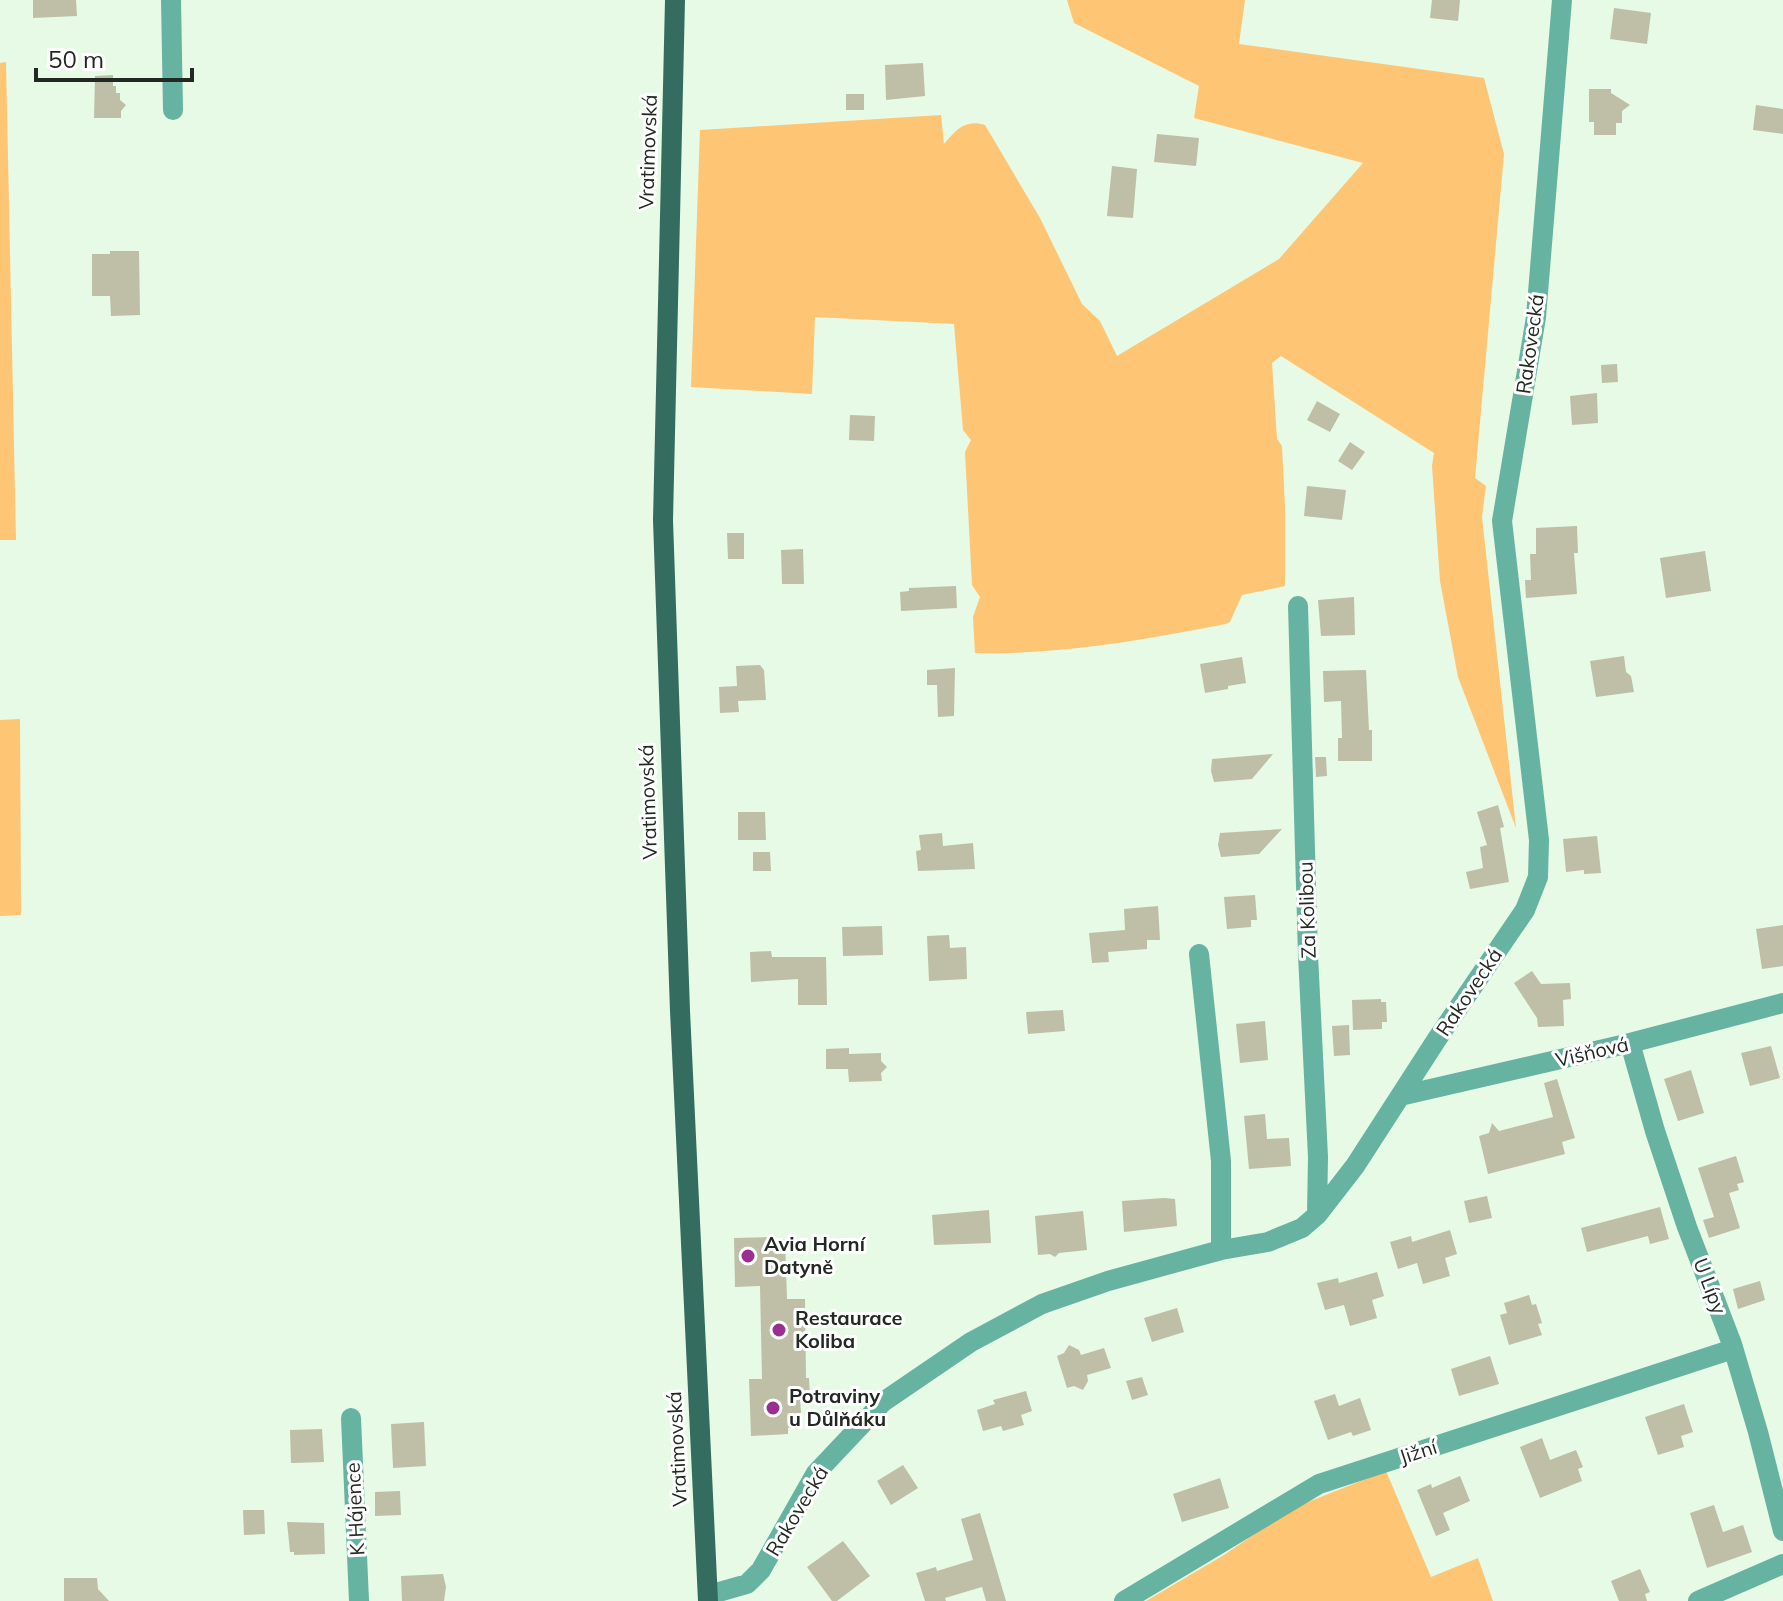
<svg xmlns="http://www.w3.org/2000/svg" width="1783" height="1601" font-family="Mulish,sans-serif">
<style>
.green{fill:#fec574}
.building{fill:#bebfa6}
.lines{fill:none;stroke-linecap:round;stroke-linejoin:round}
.minor{stroke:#66b3a2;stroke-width:20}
.major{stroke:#356c60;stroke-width:20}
.poi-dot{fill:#9a2f91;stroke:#fff;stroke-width:3}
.labels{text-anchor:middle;stroke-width:6;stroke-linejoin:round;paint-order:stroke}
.street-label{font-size:20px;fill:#222922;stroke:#fff}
.poi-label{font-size:20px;font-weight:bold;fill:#222922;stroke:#fff;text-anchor:start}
</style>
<rect width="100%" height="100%" fill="#e6fae5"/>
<!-- green -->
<path class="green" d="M1067 0H1245L1239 44 1484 78 1504 154 1475 478 1486 486 1482 517 1516 828 1458 677 1440 581 1432 466 1434 453 1281 356 1272 363 1277 439 1282 446 1285 507V586L1242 595 1230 622 1226 624C1143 640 1060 655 975 653L973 617 980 597 972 585 965 452 971 440 963 430 954 324 815 317 812 394 691 387 700 130 941 115 944 144C956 130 965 119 985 125L1040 218 1082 304 1100 321 1117 356 1279 259 1363 163 1194 118 1199 86 1074 23Z
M6 62 16 540H0V63Z
M20 719 21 915 0 916V720Z
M1386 1471 1431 1577 1478 1558 1493 1601H1146L1224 1555 1293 1508Z"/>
<!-- building -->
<path class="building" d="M33 0H76L77 16 33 18Z
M1432 0H1460L1458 21 1430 18Z
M1614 8 1651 13 1647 44 1610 39Z
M923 63 925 96 886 100 885 65Z
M113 75V86H116V93H120V100L126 105 121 111V118H94L95 76Z
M1589 89H1611V93L1630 105 1622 111V123H1616V135H1594V122H1589Z
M846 94H864V110H846Z
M1756 105 1783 109V134L1753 130Z
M1157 134 1199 138 1196 166 1154 162Z
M1112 166 1137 169 1133 218 1107 216Z
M110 251H139L140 315 111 316 110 296H92V254H110Z
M1617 364 1618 382 1602 383 1601 365Z
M1597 393 1598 423 1572 425 1570 396Z
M1317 401 1340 414 1330 432 1307 420Z
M850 415 875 416 874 441 849 440Z
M1350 442 1365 452 1352 470 1338 461Z
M1307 486 1346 490 1342 520 1304 516Z
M1577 526 1578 553H1574L1577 594 1526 598 1525 580H1531L1530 554H1536V528Z
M727 533H744V559H728Z
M803 549 804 584H782L781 550Z
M1705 551 1711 591 1666 598 1660 558Z
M956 586 957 608 901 611 900 592 909 591V588Z
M1354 597 1355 635 1321 636 1318 600Z
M1624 656 1626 672 1631 676 1634 692 1596 697 1590 661Z
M1242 657 1246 683 1228 686V689L1205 693 1200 664Z
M760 665 764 670 766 700 738 701 739 712 720 713 719 687 737 686 736 666Z
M955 668 954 716 938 717 937 685H927V670Z
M1366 670 1369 730H1372V761H1338V738H1342L1341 701 1324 702 1323 671Z
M1273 754 1252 779 1214 782 1211 771 1212 759Z
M1315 757H1326L1327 776 1316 777Z
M1498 805 1504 827 1500 828 1509 882 1470 889 1466 872 1483 868 1480 847 1487 845 1477 812Z
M738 812H765L766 840H738Z
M1282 829 1259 854 1221 857 1218 845 1220 833Z
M942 833 943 846 973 843 975 869 918 871 916 851 921 850 919 835Z
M1597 836 1601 873 1584 874V870L1566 872 1563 839Z
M753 852H770L771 871H753Z
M1255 895 1257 920H1251V927L1227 929 1224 897Z
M1158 906 1160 940H1147V949L1108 952 1109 962 1092 963 1089 933 1125 930 1124 909Z
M1783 925V966L1762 969 1756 929Z
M882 926 883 955 843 956 842 927Z
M949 935 950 948 966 947 967 979 929 981 927 936Z
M771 951 772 957H826L827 1005H798V979L751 982 750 952Z
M1532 971 1541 984 1570 983 1571 999 1563 1000 1564 1026 1538 1027 1537 1018 1514 983Z
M1381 999V1002H1386L1387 1022H1382V1029L1353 1030 1352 1000Z
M1063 1010 1065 1031 1028 1034 1026 1012Z
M1265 1021 1268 1060 1240 1063 1236 1024Z
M1349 1025 1350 1055 1334 1056 1332 1026Z
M1771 1046 1780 1078 1750 1086 1741 1053Z
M849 1048V1054L881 1053V1061L887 1067 881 1073 882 1081 849 1082 848 1069H826V1049Z
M1691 1070 1704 1113 1678 1121 1664 1079Z
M1557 1079 1575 1138 1562 1142 1565 1154 1488 1174 1479 1136 1489 1133 1492 1123 1499 1131 1553 1117 1544 1083Z
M1265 1114 1267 1139 1289 1138 1291 1166 1249 1169 1244 1116Z
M1736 1156 1744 1182 1737 1184 1739 1190 1729 1193 1740 1228 1709 1238 1703 1220 1714 1217 1698 1168Z
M1487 1196 1492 1218 1469 1223 1464 1201Z
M1164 1198 1175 1199 1177 1226 1124 1232 1122 1201Z
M1660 1207 1669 1239 1650 1244 1648 1236 1587 1252 1581 1228Z
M989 1210 991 1243 934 1245 932 1215Z
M1083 1211 1087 1250 1059 1253 1055 1257 1050 1254 1038 1255 1035 1216Z
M1450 1230 1457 1254 1445 1258 1450 1276 1423 1284 1417 1263 1398 1269 1390 1242 1411 1236 1412 1242Z
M769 1237V1240L785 1239 787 1299H805L806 1378H809L810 1396 800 1397 801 1413H796L797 1428H788V1434L751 1436 749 1379H762L760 1286 735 1287 734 1238Z
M1377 1272 1384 1296 1372 1300 1377 1318 1350 1326 1344 1305 1325 1310 1317 1283 1338 1278 1339 1283Z
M1760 1281 1765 1300 1738 1309 1733 1289Z
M1529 1295 1532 1305 1536 1304 1542 1323 1538 1324 1542 1335 1509 1345 1500 1315 1507 1313 1504 1303Z
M1177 1308 1184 1332 1152 1342 1144 1318Z
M1069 1345 1079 1350 1081 1355 1104 1348 1111 1368 1087 1375 1088 1381 1083 1390 1074 1386 1067 1388 1057 1356 1064 1353Z
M1490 1356 1499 1384 1459 1396 1451 1369Z
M1142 1377 1148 1395 1132 1400 1126 1381Z
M1026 1391 1032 1411 1021 1415 1024 1425 1003 1431 1001 1426 983 1431 977 1410 995 1404 993 1400Z
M1335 1394 1339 1406 1360 1398 1371 1430 1353 1436 1351 1432 1328 1440 1314 1401Z
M1684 1404 1693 1432 1681 1436 1684 1447 1658 1455 1645 1417Z
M424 1422 426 1466 393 1468 391 1424Z
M322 1429 324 1462 291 1463 290 1430Z
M1542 1438 1550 1460 1576 1450 1583 1467 1578 1469 1582 1481 1540 1498 1520 1447Z
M903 1465 918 1488 891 1505 877 1481Z
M1460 1476 1470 1501 1443 1513 1450 1530 1436 1536 1417 1490 1431 1484 1432 1488Z
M1220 1478 1229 1508 1182 1522 1173 1494Z
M400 1491 401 1515 375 1516V1492Z
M1714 1505 1723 1532 1743 1525 1752 1552 1707 1568 1690 1513Z
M243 1510H264L265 1534 244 1535Z
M980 1513 1006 1601H986L982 1587 945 1598 946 1601H925L916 1573 936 1567 937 1571 973 1560 961 1519Z
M287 1522 324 1523 325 1554 294 1555V1552H290Z
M843 1541 870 1576 837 1601H832L807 1567Z
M1640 1569 1650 1592 1645 1594 1647 1601H1619L1611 1581Z
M443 1574 446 1587 444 1601H402L401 1576Z
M64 1578H97L98 1589 109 1601H64Z"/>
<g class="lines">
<!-- minor -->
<path class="minor" d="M171 0 173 110
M1298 606 1308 955 1318 1157 1317 1215
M1199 954 1221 1161V1250
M1630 1043 1655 1131 1687 1227 1732 1344 1758 1432 1783 1531
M1400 1096 1630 1043 1783 1003
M351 1418 359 1601
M708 1595 747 1584 761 1570 816 1473 883 1402 971 1342 1042 1304 1108 1281 1221 1250 1268 1242 1302 1228 1317 1215 1355 1166 1437 1039 1525 910 1538 877 1539 840 1502 521 1536 317 1562 0
M1124 1601 1319 1484 1733 1349
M1698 1601 1783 1564"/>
<!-- major -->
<path class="major" d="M675 0 663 520 680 1011 708 1601"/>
</g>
<!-- markers -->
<g class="poi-dot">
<circle cx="748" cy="1256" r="8"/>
<circle cx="779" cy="1330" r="8"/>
<circle cx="773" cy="1408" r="8"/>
</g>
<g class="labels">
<!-- street labels -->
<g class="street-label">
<text transform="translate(648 152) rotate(-88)" y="7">Vratimovská</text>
<text transform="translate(1530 344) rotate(-82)" y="7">Rakovecká</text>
<text transform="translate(648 802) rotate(-92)" y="7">Vratimovská</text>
<text transform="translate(1307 910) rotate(-92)" y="7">Za Kolibou</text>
<text transform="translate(1469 992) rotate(-56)" y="7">Rakovecká</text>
<text transform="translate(1592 1052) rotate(-13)" y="7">Višňová</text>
<text transform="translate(1710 1286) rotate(69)" y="7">U Lípy</text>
<text transform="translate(677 1449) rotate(-93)" y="7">Vratimovská</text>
<text transform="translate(1418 1452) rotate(-18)" y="7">Jižní</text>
<text transform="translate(355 1509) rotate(-93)" y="7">K Hájence</text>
<text transform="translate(797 1511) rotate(-59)" y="7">Rakovecká</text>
</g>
<!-- poi labels -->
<g class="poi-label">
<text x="764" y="1251">Avia Horní<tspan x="764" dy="23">Datyně</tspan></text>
<text x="795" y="1325">Restaurace<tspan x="795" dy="23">Koliba</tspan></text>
<text x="789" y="1403">Potraviny<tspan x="789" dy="23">u Důlňáku</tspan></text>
</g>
</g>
<!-- scale -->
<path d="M36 68v12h156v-12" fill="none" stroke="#222922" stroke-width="4"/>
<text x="48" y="68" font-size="24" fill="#222922" stroke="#ffffff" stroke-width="6" paint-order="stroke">50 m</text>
</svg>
